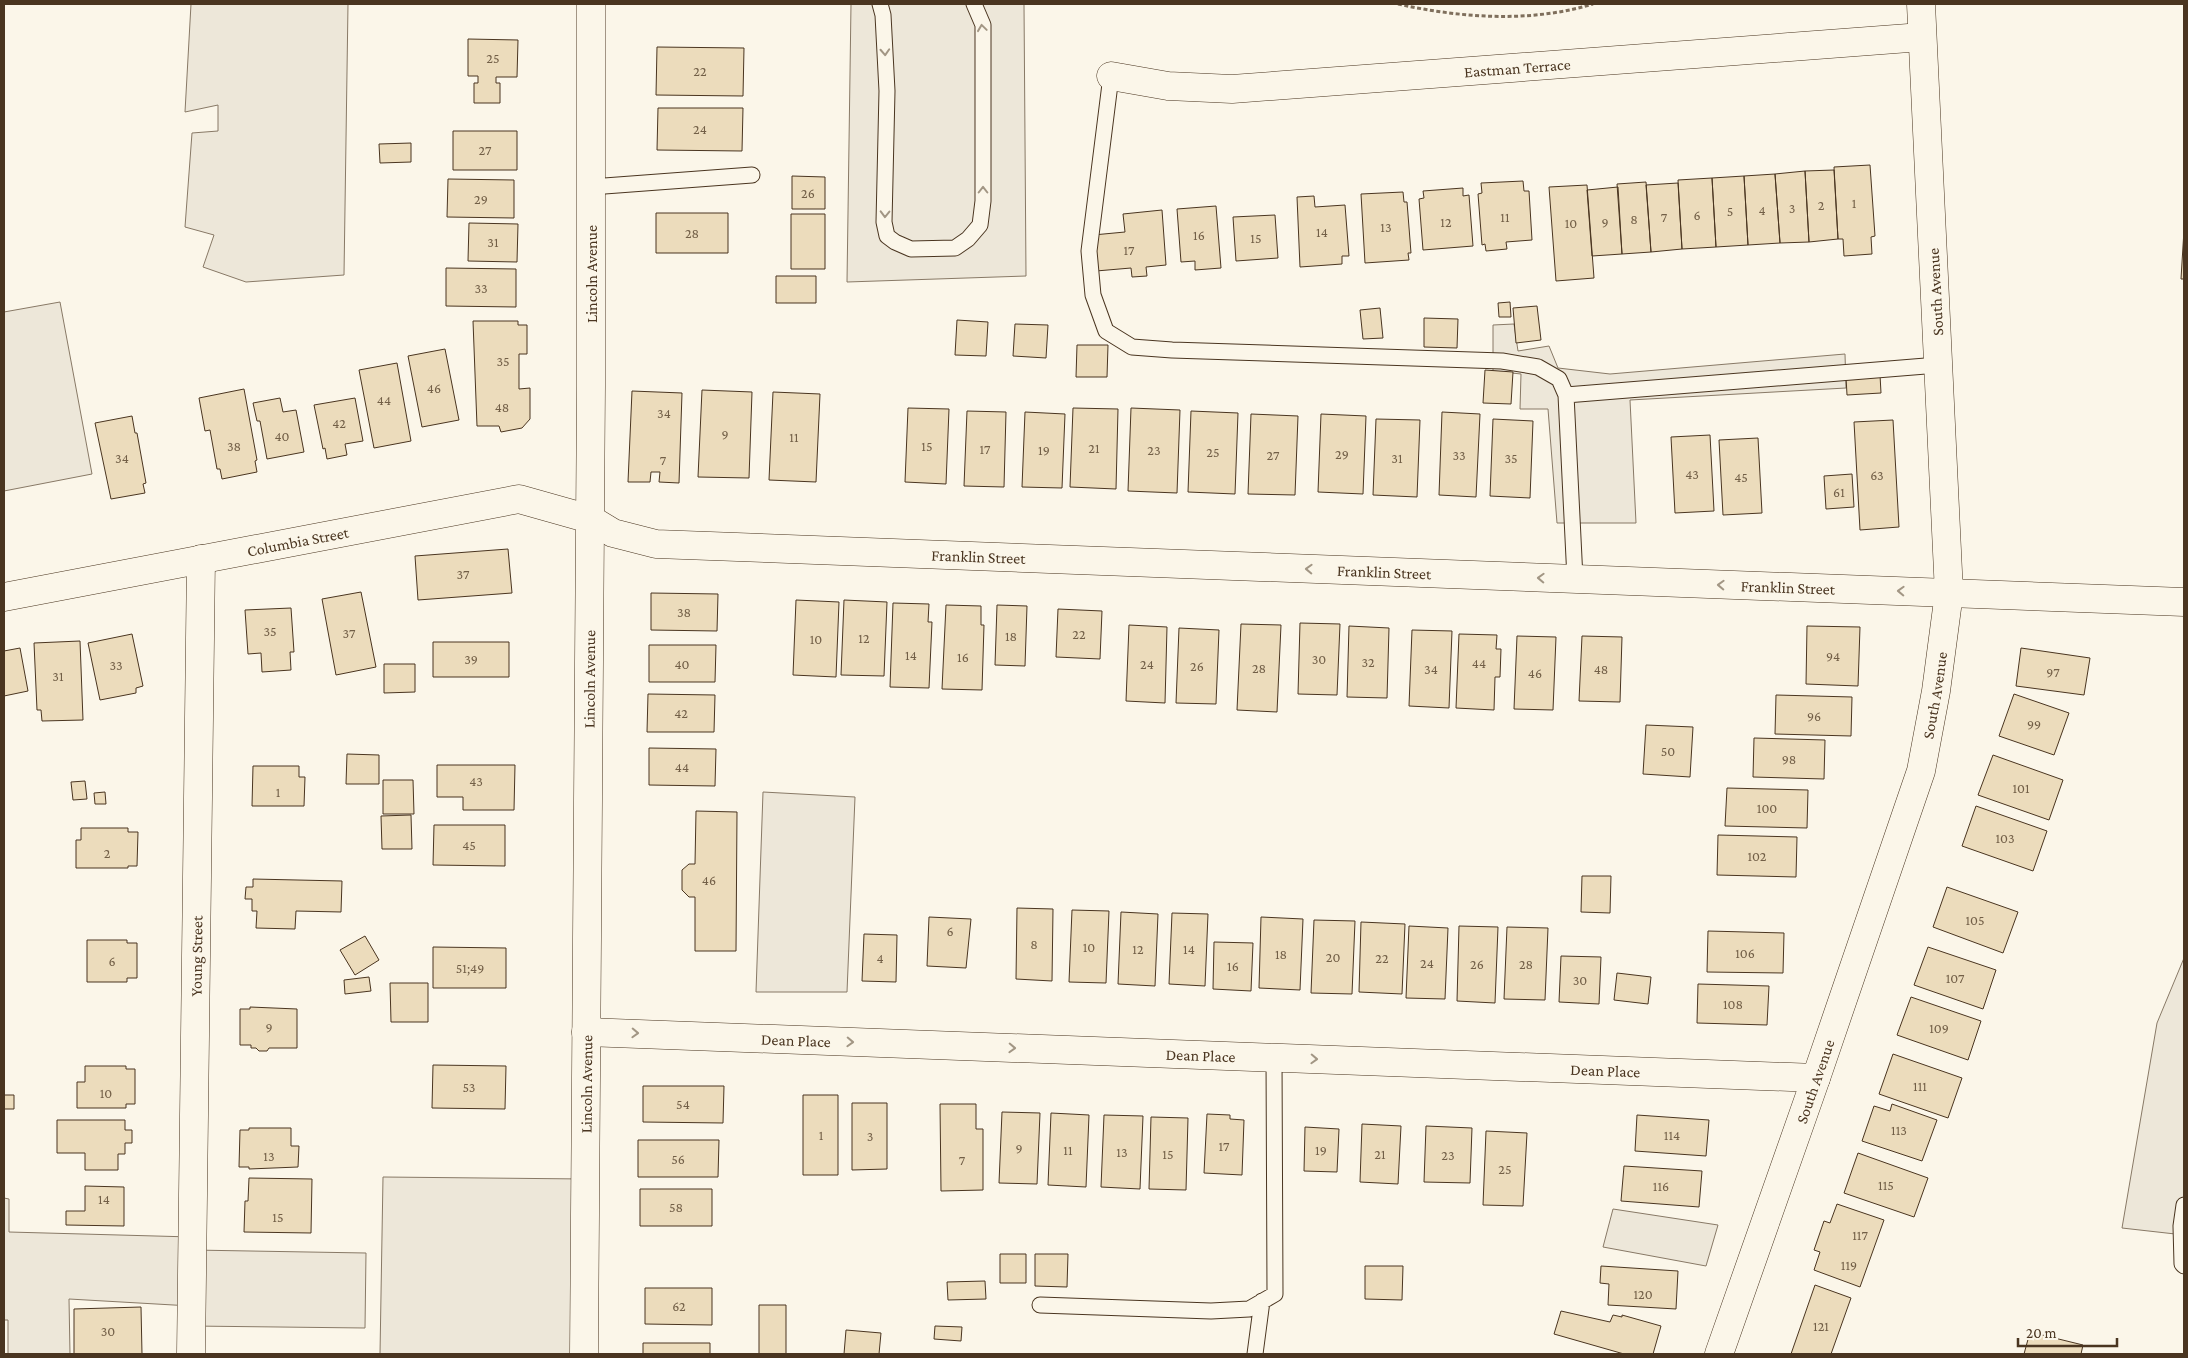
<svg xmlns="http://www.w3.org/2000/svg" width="2188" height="1358" font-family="'Crimson Pro',serif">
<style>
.parking{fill:#ede7d9;stroke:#887966}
.building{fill:#ecdcbc;stroke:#4a3520}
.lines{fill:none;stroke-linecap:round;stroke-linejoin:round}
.lane-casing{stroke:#4a3520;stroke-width:17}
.street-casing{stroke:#4a3520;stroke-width:29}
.secondary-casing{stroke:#4a3520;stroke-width:29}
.path{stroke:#7f6f5c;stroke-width:3;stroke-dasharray:4 2.5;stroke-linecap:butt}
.lane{stroke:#fbf6e9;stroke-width:15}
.street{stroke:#fbf6e9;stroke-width:28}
.secondary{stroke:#fbf6e9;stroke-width:28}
.oneway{stroke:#a29684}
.labels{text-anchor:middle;stroke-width:4;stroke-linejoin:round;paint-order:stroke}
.number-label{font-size:14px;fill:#725f47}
.street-label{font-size:16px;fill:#4a3520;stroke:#fbf6e9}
</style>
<rect width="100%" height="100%" fill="#fbf6e9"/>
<!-- parking -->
<path class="parking" d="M191 4H348L344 275 246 282 203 267 214 235 185 227 192 133 218 131V105L185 112Z
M851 4H1024L1026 276 847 282Z
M60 302 92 474 4 491V312Z
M1514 324 1518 351 1549 346 1558 368 1610 374 1845 354 1846 388 1630 400 1636 523H1557L1548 409H1520L1521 374 1493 371V325Z
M763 792 855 797 847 992H756Z
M2184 958V1235L2122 1228 2157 1023Z
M383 1177 585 1179 584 1354H380Z
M4 1198 9 1199V1232L192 1237V1250L366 1253 365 1328 191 1326V1306L69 1299 70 1354H8V1320H4Z
M1613 1209 1718 1225 1706 1266 1603 1247Z"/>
<!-- building -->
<path class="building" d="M468 39 518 40 517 77H496V83H500V103H474V83H478V76H468Z
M657 47 744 48 743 96 656 95Z
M658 108H743L742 151 657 150Z
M453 131H517V170H453Z
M411 143V162L380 163 379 144Z
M1870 165 1875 236 1871 237 1872 254 1844 256 1843 239H1838L1834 167Z
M1834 170 1838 239 1809 242 1805 171Z
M1805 171 1809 242 1780 243 1775 174Z
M1775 174 1780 243 1748 245 1744 176Z
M792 176 825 177V209H792Z
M1744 176 1748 245 1716 247 1712 178Z
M1712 178 1716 247 1682 249 1678 180Z
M448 179 514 180V218L447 217Z
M1523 181 1524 191H1529L1532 240 1506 242 1507 249 1486 251 1485 244 1482 245 1478 194 1482 193 1481 183Z
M1646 182 1651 252 1622 254 1617 184Z
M1678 183 1682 249 1651 252 1646 185Z
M1587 185 1594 278 1556 281 1549 187Z
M1618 187 1622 254 1592 256 1587 190Z
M1463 188V196L1469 195 1473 246 1423 250 1419 199 1424 198 1423 191Z
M1403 192 1404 202H1407L1411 253H1408L1409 260 1365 263 1361 194Z
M1314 196 1315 207 1345 205 1349 256H1342V264L1300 267 1297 197Z
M1216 206 1221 268 1195 270V261L1181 262 1177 209Z
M1162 210 1166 265 1146 267 1147 276 1132 277 1131 268 1096 271 1093 235 1125 232 1123 214Z
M656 213H728V253H656Z
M791 214H825V269H791Z
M1275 215 1278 258 1236 261 1233 217Z
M469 223 518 224 517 262 468 261Z
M2184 230V279H2181Z
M446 268 516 269V307L446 306Z
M776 276H816V303H776Z
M1510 302 1511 317H1499L1498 303Z
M1537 306 1541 340 1516 343 1513 308Z
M1380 308 1383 338 1363 339 1360 310Z
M1424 318 1458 319 1457 348 1424 347Z
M957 320 988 322 986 356 955 355Z
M473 321H518V325H527V354H519V389L530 388V419L522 428 501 432 499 426H477Z
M1015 324 1048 325 1046 358 1013 356Z
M1077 345H1108L1107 377H1076Z
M445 349 459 420 422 427 408 356Z
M397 363 411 441 374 448 359 370Z
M1485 370 1513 372 1511 404 1483 403Z
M1880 375 1881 393 1847 395 1846 377Z
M244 389 257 460 255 461 257 472 222 479 220 469H217L210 430 205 431 199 398Z
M702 390 752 392 749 478 698 477Z
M632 391 682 393 679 483 659 482 660 472H651L650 482H628Z
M773 392 820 394 816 482 769 480Z
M280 398 283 412 296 410 304 452 267 459 260 421H257L253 403Z
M355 398 363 441 345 444 347 455 327 459 325 448 323 449 314 405Z
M908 408 949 409 946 484 905 482Z
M1073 408 1118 409 1116 489 1070 487Z
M1131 408 1180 410 1177 493 1128 491Z
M967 411 1006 412 1004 487 964 486Z
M1191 411 1238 413 1235 494 1188 492Z
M1025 412 1065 414 1062 488 1022 487Z
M1442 412 1480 414 1476 497 1439 495Z
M1251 414 1298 416 1295 495 1248 494Z
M1321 414 1366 416 1363 494 1318 492Z
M132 416 135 433H137L146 483 143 484 145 493 111 499 95 423Z
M1376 419 1420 420 1417 497 1373 495Z
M1493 419 1533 421 1530 498 1490 496Z
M1893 420 1899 527 1860 530 1854 422Z
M1710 435 1714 511 1675 513 1671 437Z
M1758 438 1762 513 1723 515 1719 440Z
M1852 474 1854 507 1826 509 1824 476Z
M508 549 512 593 418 600 415 556Z
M361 592 376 667 336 675 322 599Z
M651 593 718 594 717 631 651 630Z
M796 600 839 602 836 677 793 675Z
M844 600 887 602 884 676 841 675Z
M893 603 929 604 928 622H932L929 688 890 687Z
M946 605 981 606V625H984L982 690 942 689Z
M997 605 1027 606 1025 666 995 665Z
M291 608 294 652H290L291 670 262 672 261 653 248 654 245 610Z
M1058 609 1102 611 1100 659 1056 657Z
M1300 623 1340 624 1337 695 1298 694Z
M1241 624 1281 625 1277 712 1237 710Z
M1129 625 1167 627 1165 703 1126 701Z
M1349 626 1389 628 1387 698 1347 697Z
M1807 626 1860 627 1858 686 1806 684Z
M1179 628 1219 630 1216 704 1176 703Z
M1412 630 1452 631 1449 708 1409 706Z
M132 634 143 686 136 688V693L100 700 88 643Z
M1459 634 1497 635 1496 649H1501L1500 677H1495L1494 710 1456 708Z
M1517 636 1556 637 1553 710 1514 709Z
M1582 636 1622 637 1620 702 1579 701Z
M80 641 83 720 42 721 41 710H37L34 643Z
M433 642H509V677H433Z
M649 645H716L715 682H649Z
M20 648 28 691 4 696V651Z
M2021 648 2090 658 2084 695 2016 686Z
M384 664H415V692L384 693Z
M648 694 715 695 714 732H647Z
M2014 694 2069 713 2054 755 1999 736Z
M1776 695 1852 697 1851 736 1775 734Z
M1646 725 1693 727 1690 777 1643 774Z
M1754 738 1825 740 1824 779 1753 777Z
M649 748 716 749 715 786 649 785Z
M347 754 379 755V784H346Z
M1993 755 2063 780 2049 820 1978 795Z
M437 765H515L514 810H463V797H437Z
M253 766H299V777H305L304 806H252Z
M383 780H413L414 814H383Z
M85 781 87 799 73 800 71 782Z
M1727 788 1808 790 1807 828 1725 826Z
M105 792 106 804H95L94 793Z
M1976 806 2047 831 2033 871 1962 846Z
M696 811 737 812 736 951H695V897H689L682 890V870L689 864H695Z
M411 815 412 849H382L381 816Z
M434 825H505V866L433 865Z
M81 828H128V832H138L137 866H128V868H76V840H81Z
M1718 835 1797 837 1796 877 1717 875Z
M1582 876H1611L1610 913 1581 912Z
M253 879 342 881 341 912 296 911 295 929 256 928 257 911H252V899H245L246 887H253Z
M1947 887 2018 912 2003 953 1933 927Z
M1017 908 1053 909 1052 981 1016 979Z
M1072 910 1109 911 1106 983 1069 982Z
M1121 912 1158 914 1155 986 1118 984Z
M1172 913 1208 914 1205 986 1169 984Z
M929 917 971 919 966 968 927 966Z
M1261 917 1303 919 1300 990 1259 988Z
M1314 920 1355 921 1352 994 1311 993Z
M1361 922 1405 924 1402 994 1359 992Z
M1409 926 1448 928 1445 999 1406 998Z
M1459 926 1498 927 1495 1003 1457 1001Z
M1507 927 1548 928 1545 1000 1504 999Z
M1708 931 1784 933 1783 973 1707 972Z
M864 934 897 935 896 982 862 981Z
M365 936 379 960 355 975 340 950Z
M87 940H127V943H137V978H127V982H87Z
M1214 942 1253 943 1251 991 1213 989Z
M433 947 506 948V988H433Z
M1928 947 1996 970 1983 1009 1914 985Z
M1561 956 1601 957 1599 1004 1559 1002Z
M1617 973 1651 977 1648 1004 1614 1000Z
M369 977 371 991 345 994 344 980Z
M390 983H428V1022H391Z
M1698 984 1769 986 1767 1025 1697 1023Z
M1911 997 1981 1021 1968 1060 1897 1035Z
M250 1007 297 1009V1048H269L267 1051H259L256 1048H251V1045H240V1009H250Z
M1893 1054 1962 1078 1948 1118 1879 1094Z
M433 1065 506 1066 505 1109 432 1108Z
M85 1066H126V1069H135V1104H126V1108H77V1082H85Z
M643 1086H724L723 1123 643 1122Z
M4 1095H14V1109H4Z
M803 1095H838V1175H803Z
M852 1103H887V1169L852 1170Z
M940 1104H976V1129H983V1190L941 1191Z
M1892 1104 1937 1120 1922 1161 1862 1141 1874 1106 1890 1111Z
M1002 1112 1040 1113 1037 1184 999 1183Z
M1051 1113 1089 1115 1086 1187 1048 1185Z
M1207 1114 1230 1115V1119L1244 1120 1242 1175 1204 1173Z
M1104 1115 1143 1116 1140 1189 1101 1187Z
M1637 1115 1709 1120 1706 1156 1635 1151Z
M1151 1117 1188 1118 1186 1190 1149 1189Z
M57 1120H125V1130H132V1143H125V1154H118V1170H85V1153H57Z
M1362 1124 1401 1126 1398 1184 1360 1182Z
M1426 1126 1472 1128 1470 1183 1424 1182Z
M1305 1127 1339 1129 1337 1172 1304 1171Z
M249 1128H291V1146H299L298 1167 249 1169V1167H239L240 1130H249Z
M1486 1131 1527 1133 1523 1206 1483 1205Z
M638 1140H719L718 1177H638Z
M1858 1153 1928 1178 1914 1217 1844 1193Z
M1624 1166 1702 1171 1699 1207 1621 1201Z
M249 1178 312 1179 311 1233 244 1232 245 1201H248Z
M85 1186 124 1187V1226L66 1225V1211H85Z
M640 1189H712V1226H640Z
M1837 1204 1884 1220 1860 1287 1814 1270 1820 1252 1814 1250 1824 1221 1830 1223Z
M1000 1254H1026V1283H1000Z
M1035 1254H1068L1067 1287 1035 1286Z
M1365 1266H1403L1402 1300 1365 1299Z
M1601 1266 1678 1271 1676 1309 1608 1305 1609 1284 1600 1283Z
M985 1281 986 1299 948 1300 947 1282Z
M1815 1285 1851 1298 1831 1354H1791Z
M645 1288H712V1325L645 1324Z
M759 1305H786V1354H759Z
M141 1307 142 1354H74V1309Z
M1561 1311 1610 1322 1613 1315 1622 1317V1315L1661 1326 1653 1354H1624L1554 1334Z
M935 1326 962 1327 961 1341 934 1339Z
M846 1330 881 1333 879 1354H844Z
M2030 1332 2083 1345 2081 1354H2024Z
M643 1343H710V1354H643Z"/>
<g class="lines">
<!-- lane casing -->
<g class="lane-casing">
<path id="lane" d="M880 4 883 15 887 91 884 222 887 236 895 242 911 249 955 248 968 239 980 225 983 201V25L974 4
M1111 76 1089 251 1093 295 1106 331 1132 347 1172 350 1502 361 1538 367 1559 379 1566 395 1575 579
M591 187 752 175
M1566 395 1938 365
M2184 1205 2181 1226 2182 1264 2184 1266
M1040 1305 1211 1311 1249 1309 1275 1294 1274 1057
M1255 1354 1262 1301"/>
</g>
<!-- street casing -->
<g class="street-casing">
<g id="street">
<path id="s1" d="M1111 76 1168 86 1232 89 1922 37"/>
<path id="s2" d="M4 597 519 499 590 519 613 533 656 544 2184 602"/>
<path id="s3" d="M586 1032 1816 1078"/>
<path id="s4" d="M191 1354 201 559"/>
<path id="s5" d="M584 1354 591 386V4"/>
</g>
</g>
<!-- secondary casing -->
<g class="secondary-casing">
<g id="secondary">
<path id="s6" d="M1719 1354 1816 1078 1921 771 1936 691 1949 593 1921 4"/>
</g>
</g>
<!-- path -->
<path class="path" d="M1398 4C1461 18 1531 23 1593 4"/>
<!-- lane -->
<use href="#lane" class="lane"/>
<!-- street -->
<use href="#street" class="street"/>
<!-- secondary -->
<use href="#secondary" class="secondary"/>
</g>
<!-- one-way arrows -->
<defs><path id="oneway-chevron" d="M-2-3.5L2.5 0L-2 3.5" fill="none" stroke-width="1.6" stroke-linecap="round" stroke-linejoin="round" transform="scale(1.25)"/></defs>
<g class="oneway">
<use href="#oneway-chevron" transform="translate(982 28) rotate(-98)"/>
<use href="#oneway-chevron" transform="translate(885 52) rotate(87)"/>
<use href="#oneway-chevron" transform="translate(983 190) rotate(-90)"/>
<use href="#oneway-chevron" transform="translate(885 214) rotate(91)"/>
<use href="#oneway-chevron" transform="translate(1309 569) rotate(-178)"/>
<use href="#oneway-chevron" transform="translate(1541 578) rotate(-178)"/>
<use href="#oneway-chevron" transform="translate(1721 585) rotate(-178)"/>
<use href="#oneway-chevron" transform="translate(1901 591) rotate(-178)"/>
<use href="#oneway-chevron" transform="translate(635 1033) rotate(2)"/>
<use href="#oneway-chevron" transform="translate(850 1042) rotate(2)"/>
<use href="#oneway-chevron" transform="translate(1012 1048) rotate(2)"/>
<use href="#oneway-chevron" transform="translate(1314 1059) rotate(2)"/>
</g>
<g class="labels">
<!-- number labels -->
<g class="number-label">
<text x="493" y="63">25</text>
<text x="700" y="76">22</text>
<text x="700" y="134">24</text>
<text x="485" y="155">27</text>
<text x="808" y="198">26</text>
<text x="481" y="204">29</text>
<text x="1854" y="208">1</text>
<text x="1821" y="210">2</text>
<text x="1792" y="213">3</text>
<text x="1762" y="215">4</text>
<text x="1730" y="216">5</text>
<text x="1697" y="220">6</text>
<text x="1505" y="222">11</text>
<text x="1664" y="222">7</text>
<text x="1634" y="224">8</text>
<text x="1446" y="227">12</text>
<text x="1605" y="227">9</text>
<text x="1571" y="228">10</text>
<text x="1386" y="232">13</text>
<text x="1322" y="237">14</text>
<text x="692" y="238">28</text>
<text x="1199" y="240">16</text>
<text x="1256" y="243">15</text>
<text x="493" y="247">31</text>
<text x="1129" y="255">17</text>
<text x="481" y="293">33</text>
<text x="503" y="366">35</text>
<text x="434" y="393">46</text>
<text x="384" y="405">44</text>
<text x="502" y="412">48</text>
<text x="664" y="418">34</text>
<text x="339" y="428">42</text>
<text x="725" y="439">9</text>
<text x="282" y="441">40</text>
<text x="794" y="442">11</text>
<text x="234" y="451">38</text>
<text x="927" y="451">15</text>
<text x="1094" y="453">21</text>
<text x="985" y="454">17</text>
<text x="1044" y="455">19</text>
<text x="1154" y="455">23</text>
<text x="1213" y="457">25</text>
<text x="1342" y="459">29</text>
<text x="1273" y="460">27</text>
<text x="1459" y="460">33</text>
<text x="122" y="463">34</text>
<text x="1397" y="463">31</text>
<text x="1511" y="463">35</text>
<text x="663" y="465">7</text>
<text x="1692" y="479">43</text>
<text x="1877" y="480">63</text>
<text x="1741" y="482">45</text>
<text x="1839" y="497">61</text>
<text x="463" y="579">37</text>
<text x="684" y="617">38</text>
<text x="270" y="636">35</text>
<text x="349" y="638">37</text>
<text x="1079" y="639">22</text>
<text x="1011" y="641">18</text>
<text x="864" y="643">12</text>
<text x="816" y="644">10</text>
<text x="911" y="660">14</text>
<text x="1833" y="661">94</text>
<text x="963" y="662">16</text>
<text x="471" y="664">39</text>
<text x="1319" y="664">30</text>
<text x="1368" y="667">32</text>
<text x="1479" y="668">44</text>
<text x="682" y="669">40</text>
<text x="1147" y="669">24</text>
<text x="116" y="670">33</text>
<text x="1197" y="671">26</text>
<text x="1259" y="673">28</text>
<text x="1431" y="674">34</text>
<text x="1601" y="674">48</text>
<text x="2053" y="677">97</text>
<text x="1535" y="678">46</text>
<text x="58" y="681">31</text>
<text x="681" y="718">42</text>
<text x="1814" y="721">96</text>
<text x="2034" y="729">99</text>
<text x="1668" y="756">50</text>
<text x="1789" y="764">98</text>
<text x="682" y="772">44</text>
<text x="476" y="786">43</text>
<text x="2021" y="793">101</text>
<text x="278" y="797">1</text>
<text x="1767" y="813">100</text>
<text x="2005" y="843">103</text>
<text x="469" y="850">45</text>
<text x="107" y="858">2</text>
<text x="1757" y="861">102</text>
<text x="709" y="885">46</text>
<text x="1975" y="925">105</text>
<text x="950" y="936">6</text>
<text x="1034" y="949">8</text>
<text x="1089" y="952">10</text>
<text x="1138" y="954">12</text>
<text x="1189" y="954">14</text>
<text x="1745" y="958">106</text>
<text x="1281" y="959">18</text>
<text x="1333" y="962">20</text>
<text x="880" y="963">4</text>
<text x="1382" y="963">22</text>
<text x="112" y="966">6</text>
<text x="1427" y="968">24</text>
<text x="1477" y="969">26</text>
<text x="1526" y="969">28</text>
<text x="1233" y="971">16</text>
<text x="470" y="973">51;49</text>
<text x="1955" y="983">107</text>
<text x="1580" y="985">30</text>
<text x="1733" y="1009">108</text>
<text x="269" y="1032">9</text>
<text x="1939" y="1033">109</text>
<text x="1920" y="1091">111</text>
<text x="469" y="1092">53</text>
<text x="106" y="1098">10</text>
<text x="683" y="1109">54</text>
<text x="1899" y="1135">113</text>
<text x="821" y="1140">1</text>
<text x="1672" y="1140">114</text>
<text x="870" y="1141">3</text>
<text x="1224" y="1151">17</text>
<text x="1019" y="1153">9</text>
<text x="1068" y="1155">11</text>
<text x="1321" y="1155">19</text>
<text x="1122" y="1157">13</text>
<text x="1168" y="1159">15</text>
<text x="1380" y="1159">21</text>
<text x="1448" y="1160">23</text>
<text x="269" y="1161">13</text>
<text x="678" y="1164">56</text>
<text x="962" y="1165">7</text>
<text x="1505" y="1174">25</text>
<text x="1886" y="1190">115</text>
<text x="1661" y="1191">116</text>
<text x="104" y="1204">14</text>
<text x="676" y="1212">58</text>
<text x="278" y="1222">15</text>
<text x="1860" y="1240">117</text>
<text x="1849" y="1270">119</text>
<text x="1643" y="1299">120</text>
<text x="679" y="1311">62</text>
<text x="1821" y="1331">121</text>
<text x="108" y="1336">30</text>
</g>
<!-- street labels -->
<g class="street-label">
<text dy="6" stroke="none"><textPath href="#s1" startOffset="408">Eastman Terrace</textPath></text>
<text transform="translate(591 274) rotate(-90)" y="6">Lincoln Avenue</text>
<text transform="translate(1935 292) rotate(-93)" y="6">South Avenue</text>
<text dy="6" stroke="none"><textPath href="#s2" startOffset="299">Columbia Street</textPath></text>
<text dy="6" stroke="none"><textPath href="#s2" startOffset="992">Franklin Street</textPath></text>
<text dy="6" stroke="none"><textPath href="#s2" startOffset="1398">Franklin Street</textPath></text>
<text dy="6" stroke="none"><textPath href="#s2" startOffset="1802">Franklin Street</textPath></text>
<text dy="6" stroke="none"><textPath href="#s5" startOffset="675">Lincoln Avenue</textPath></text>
<text dy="6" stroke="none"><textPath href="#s6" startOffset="694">South Avenue</textPath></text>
<text dy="6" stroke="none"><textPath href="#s4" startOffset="398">Young Street</textPath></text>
<text dy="6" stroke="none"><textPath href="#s3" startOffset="210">Dean Place</textPath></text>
<text dy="6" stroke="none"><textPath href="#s3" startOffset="615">Dean Place</textPath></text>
<text dy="6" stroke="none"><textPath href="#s3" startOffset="1020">Dean Place</textPath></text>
<text dy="6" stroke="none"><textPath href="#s6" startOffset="289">South Avenue</textPath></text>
<text dy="6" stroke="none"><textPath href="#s5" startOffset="270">Lincoln Avenue</textPath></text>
</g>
</g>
<!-- border -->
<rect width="2188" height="1358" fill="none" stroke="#4a3520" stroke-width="10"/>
<!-- scale -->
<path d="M2018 1338v8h99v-8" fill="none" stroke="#4a3520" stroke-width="2.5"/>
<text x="2026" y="1338" font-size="15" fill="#4a3520" stroke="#fbf6e9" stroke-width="4" paint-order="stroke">20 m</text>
</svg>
